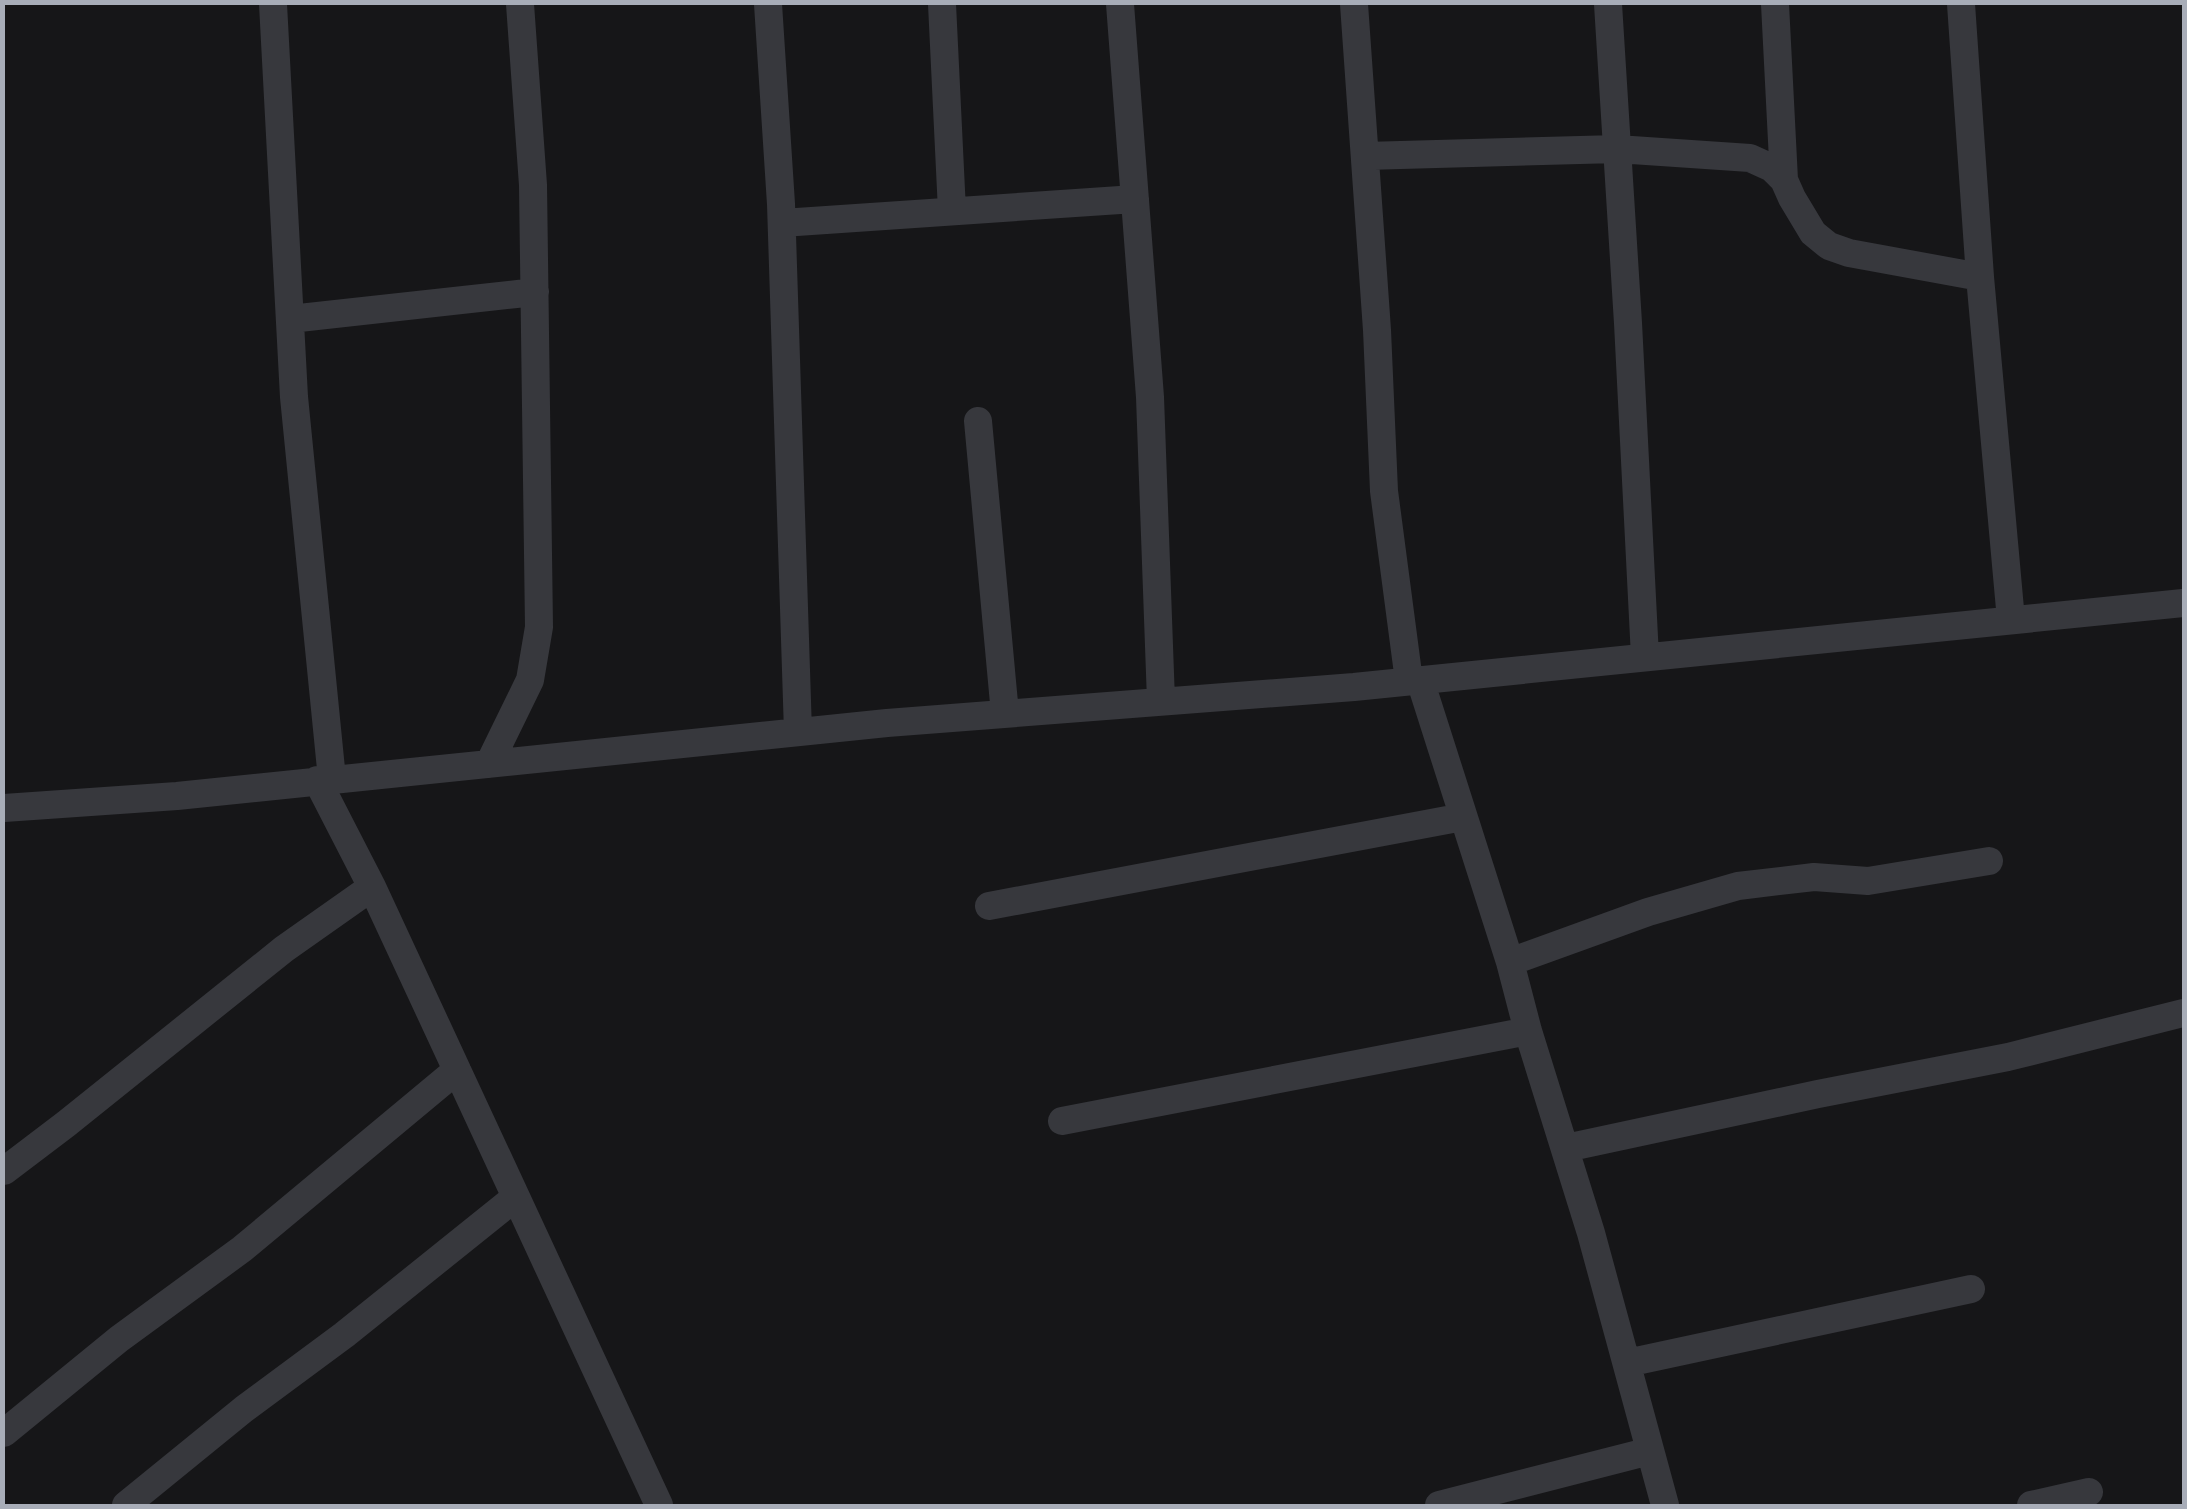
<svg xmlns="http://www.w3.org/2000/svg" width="2187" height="1509" font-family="Manrope,sans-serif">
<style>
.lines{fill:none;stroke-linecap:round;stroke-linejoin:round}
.street{stroke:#37383d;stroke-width:28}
</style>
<rect width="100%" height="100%" fill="#161618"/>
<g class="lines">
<!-- street -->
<path class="street" d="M273 4 294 397 332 779
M768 4 781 204 798 732
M942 4 952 211
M1120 4 1150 397 1161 701
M1354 4 1377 330 1384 491 1409 681
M1608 4 1628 323 1645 657
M1775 4 1784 180
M1961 4 1980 277 2011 620
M1365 156 1617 149 1750 158 1772 168 1784 180 1792 198 1813 233 1829 246 1849 253 1980 277
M782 223 1135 199
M290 319 535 292
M978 421 1005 714
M1420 680 1510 962 1528 1031 1591 1233 1665 1505
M489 764 530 680 539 627 533 185 520 4
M317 780 372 887 659 1505
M4 808 177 796 887 723 1354 687 2183 603
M989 906 1463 817
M1510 962 1648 912 1738 886 1814 877 1868 881 1989 861
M1062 1121 1528 1031
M1566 1148 1818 1094 2008 1057 2183 1013
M4 1171 66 1124 284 949 372 887
M1627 1363 1971 1289
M4 1433 119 1339 242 1249 457 1070
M126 1505 244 1409 344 1335 516 1197
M1439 1505 1650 1451
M2031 1505 2089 1492"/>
</g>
<!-- border -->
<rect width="2187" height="1509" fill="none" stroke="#a8adb8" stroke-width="10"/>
</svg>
